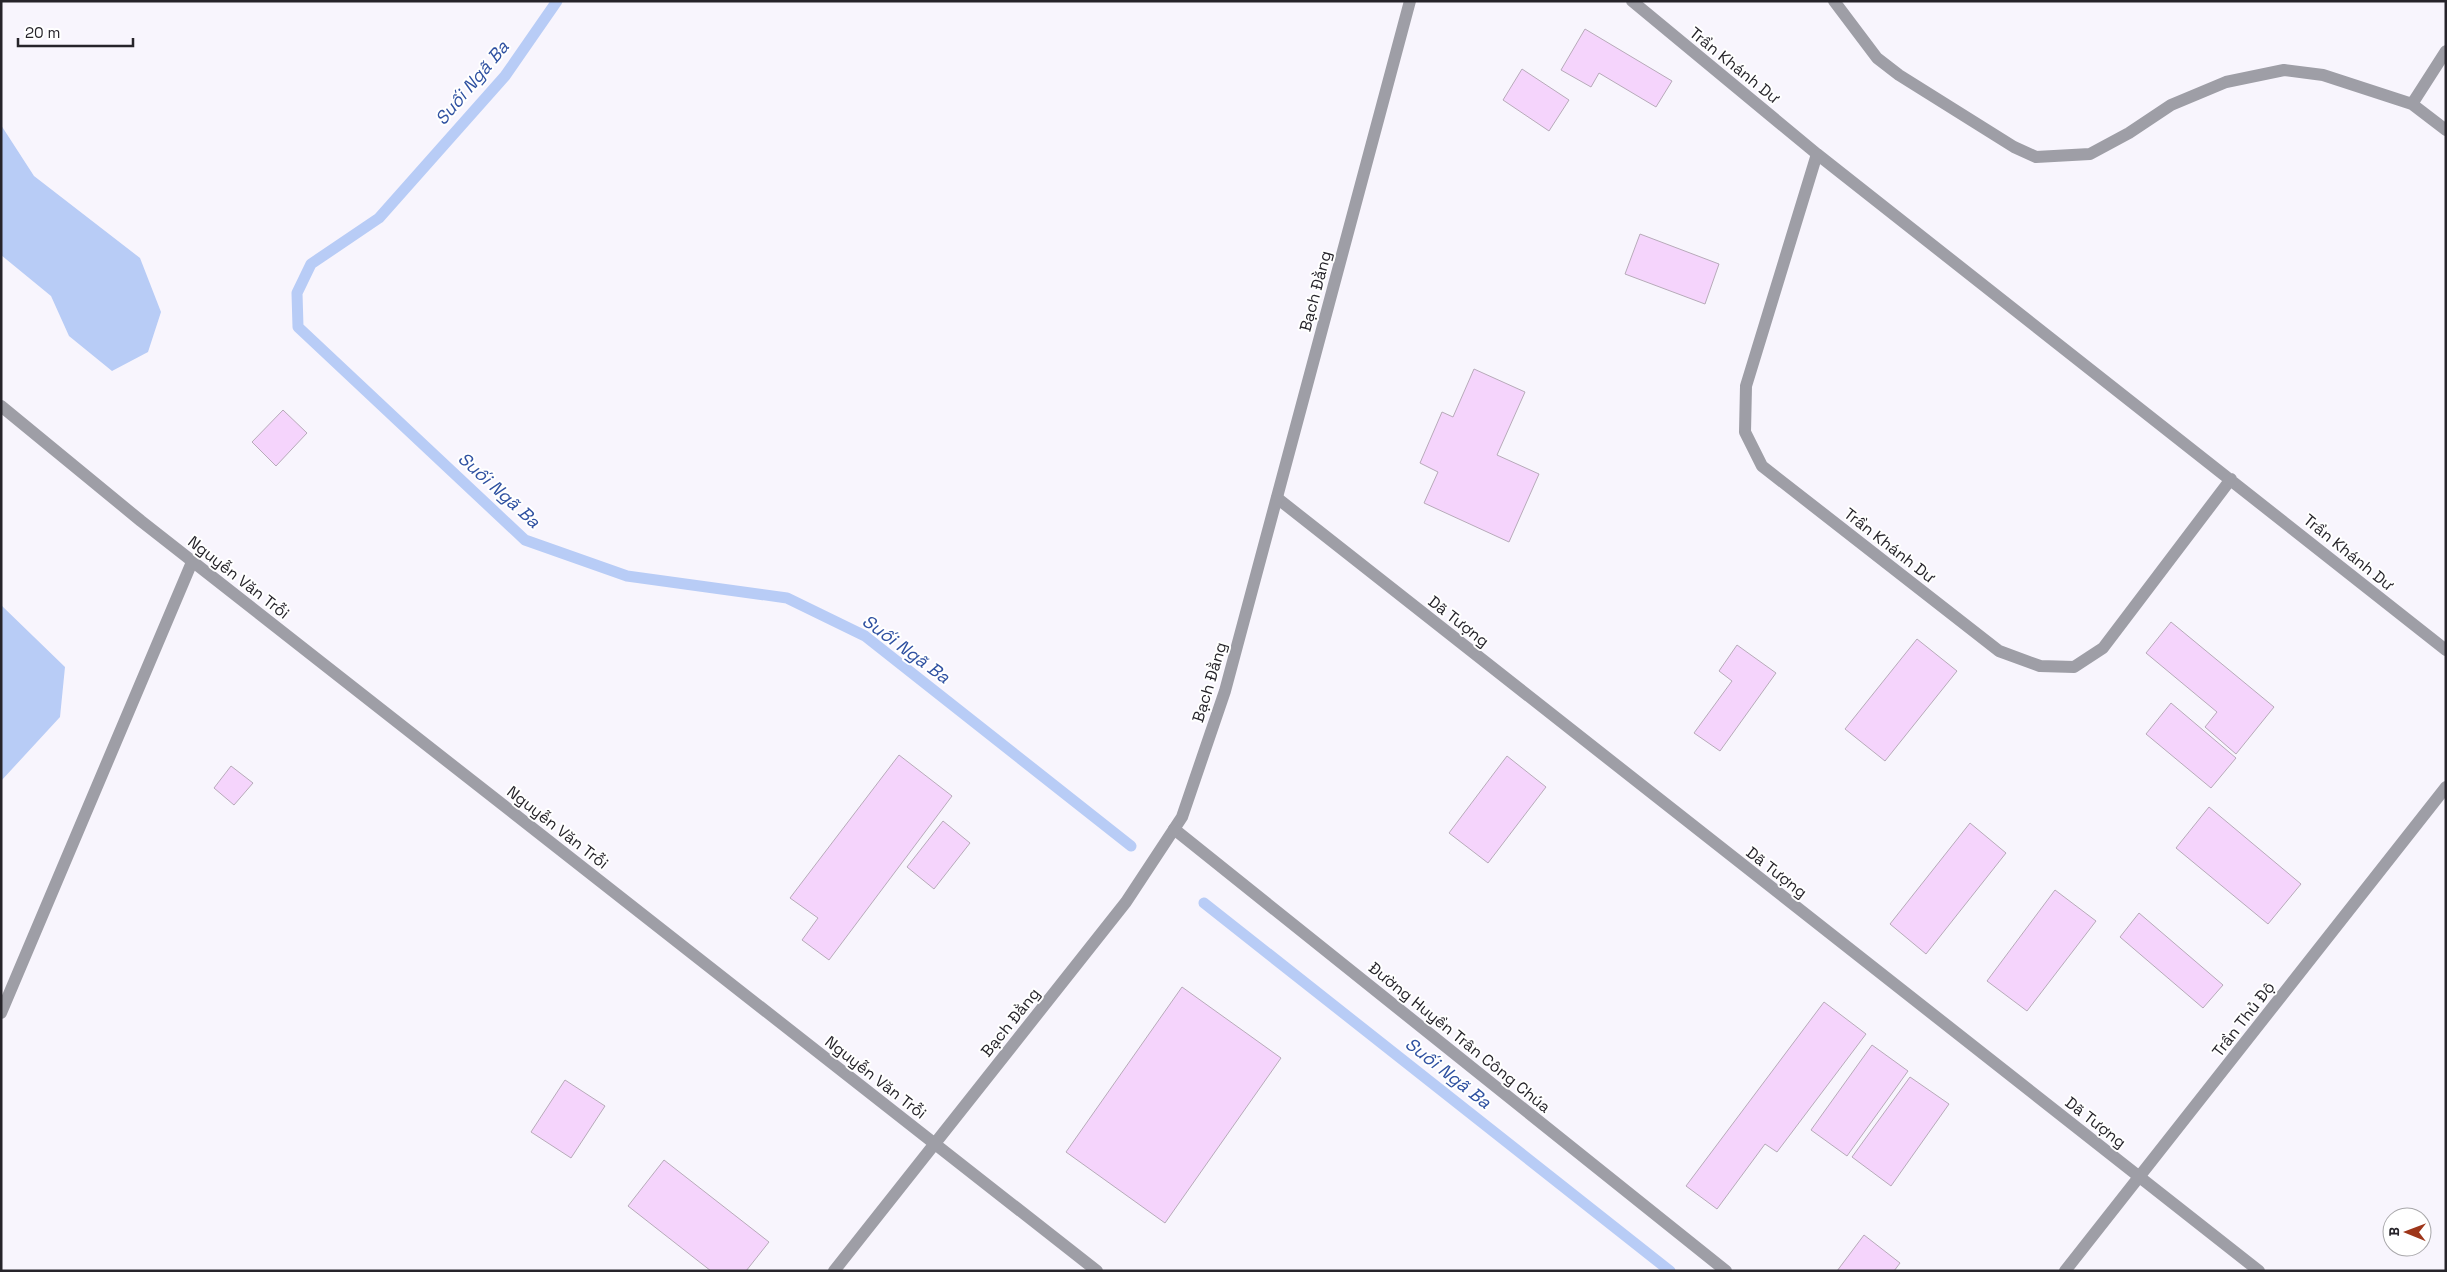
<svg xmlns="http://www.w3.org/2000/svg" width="2447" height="1272" font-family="'Space Grotesk',sans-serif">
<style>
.water{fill:#b8ccf6}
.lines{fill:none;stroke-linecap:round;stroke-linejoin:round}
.stream{stroke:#b8ccf6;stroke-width:11}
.building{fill:#f5d4fc;stroke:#b7aab9}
.service{stroke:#9e9ea6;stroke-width:12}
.minor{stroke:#9e9ea6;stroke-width:12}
.tertiary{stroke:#9e9ea6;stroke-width:12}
.labels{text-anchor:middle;stroke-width:4;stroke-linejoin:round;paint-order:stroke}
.street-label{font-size:16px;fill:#26242a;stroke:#fff}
.water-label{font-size:18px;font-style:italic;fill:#2f51a1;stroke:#fff}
</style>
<rect width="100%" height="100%" fill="#f8f5fd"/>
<!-- water -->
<path class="water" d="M1 125 34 176 140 258 161 312 148 352 112 371 69 336 51 296 1 255Z
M1 605 65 667 60 717 1 781Z"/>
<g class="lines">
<!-- stream -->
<path class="stream" d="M557 1 505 76 379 218 311 264 297 293 298 327 525 540 627 576 787 598 865 636 1131 846
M1204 903 1670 1271"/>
</g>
<!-- building -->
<path class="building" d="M1585 29 1672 81 1656 107 1599 73 1591 87 1561 70Z
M1522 69 1569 100 1549 131 1503 100Z
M1640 234 1719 264 1705 304 1625 274Z
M1474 369 1525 392 1497 455 1539 474 1509 542 1424 503 1438 472 1420 463 1442 412 1453 417Z
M283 410 307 433 276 466 252 442Z
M2171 622 2274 707 2236 754 2205 727 2217 712 2146 653Z
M1917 639 1957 671 1885 761 1845 729Z
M1737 645 1776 673 1720 751 1694 733 1732 681 1719 671Z
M2171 703 2236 758 2211 788 2146 734Z
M899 755 952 796 829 960 802 940 818 918 790 898Z
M1507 756 1546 787 1488 863 1449 833Z
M231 766 253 783 234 805 214 788Z
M2209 807 2301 884 2268 924 2176 848Z
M943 821 970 843 934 889 907 867Z
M1970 823 2006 853 1926 954 1890 924Z
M2055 890 2096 921 2027 1011 1987 981Z
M2139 913 2223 985 2203 1008 2120 937Z
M1182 987 1281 1058 1165 1223 1066 1152Z
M1824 1002 1866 1034 1777 1152 1765 1144 1717 1209 1686 1186Z
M1872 1045 1908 1071 1847 1156 1811 1130Z
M1910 1077 1949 1104 1891 1186 1852 1157Z
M565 1080 605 1106 571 1158 531 1132Z
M664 1160 769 1242 746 1271H711L628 1206Z
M1864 1235 1900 1263 1894 1271H1837Z"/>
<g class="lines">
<!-- service -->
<path class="service" d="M1834 1 1877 58 1899 75 2014 147 2036 157 2090 154 2129 133 2171 105 2226 82 2284 70 2323 75 2412 104 2446 130
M2412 104 2446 51"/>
<!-- minor -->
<path class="minor" d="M1632 1 1817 154 2446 650
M1817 154 1746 386 1745 432 1762 466 1999 651 2040 666 2074 667 2103 648 2231 479
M1277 498 2259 1271
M1174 829 1726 1271
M1 1013 192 562
M2065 1271 2446 787"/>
<!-- tertiary -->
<path class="tertiary" d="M1 406 141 521 1097 1271
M834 1271 1126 902 1182 817 1225 691 1410 1"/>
</g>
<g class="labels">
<!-- street labels -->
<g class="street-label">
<text transform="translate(1735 65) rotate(39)" y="6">Trần Khánh Dư</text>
<text transform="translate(1315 291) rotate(-75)" y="6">Bạch Đằng</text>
<text transform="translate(1890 545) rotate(38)" y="6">Trần Khánh Dư</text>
<text transform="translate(2349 552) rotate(39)" y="6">Trần Khánh Dư</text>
<text transform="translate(239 577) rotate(38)" y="6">Nguyễn Văn Trỗi</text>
<text transform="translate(1459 621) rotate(38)" y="6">Dã Tượng</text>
<text transform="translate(1209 682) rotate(-73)" y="6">Bạch Đằng</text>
<text transform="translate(558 827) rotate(38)" y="6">Nguyễn Văn Trỗi</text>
<text transform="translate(1777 872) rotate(38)" y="6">Dã Tượng</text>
<text transform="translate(2243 1019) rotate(-52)" y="6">Trần Thủ Độ</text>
<text transform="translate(1010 1022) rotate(-51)" y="6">Bạch Đằng</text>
<text transform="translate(1460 1037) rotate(39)" y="6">Đường Huyền Trân Công Chúa</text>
<text transform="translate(876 1077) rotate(38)" y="6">Nguyễn Văn Trỗi</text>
<text transform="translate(2096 1122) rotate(38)" y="6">Dã Tượng</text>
</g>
<!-- water labels -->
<g class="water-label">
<text transform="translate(472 83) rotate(-50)" y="6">Suối Ngã Ba</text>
<text transform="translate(499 490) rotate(42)" y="6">Suối Ngã Ba</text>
<text transform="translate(906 649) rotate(36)" y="6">Suối Ngã Ba</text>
<text transform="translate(1448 1073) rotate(38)" y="6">Suối Ngã Ba</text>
</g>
</g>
<!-- border -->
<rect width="2447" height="1272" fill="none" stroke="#26242a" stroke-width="5"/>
<!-- north arrow -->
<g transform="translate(2407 1232) rotate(271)"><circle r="24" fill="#ffffff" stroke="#a8a7aa"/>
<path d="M0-4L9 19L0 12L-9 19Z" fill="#9e361a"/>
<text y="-8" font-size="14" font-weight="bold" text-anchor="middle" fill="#26242a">B</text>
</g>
<!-- scale -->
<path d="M18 38v8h115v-8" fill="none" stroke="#26242a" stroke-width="2.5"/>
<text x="25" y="38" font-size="15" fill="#26242a" stroke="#ffffff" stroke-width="4" paint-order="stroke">20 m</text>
</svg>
